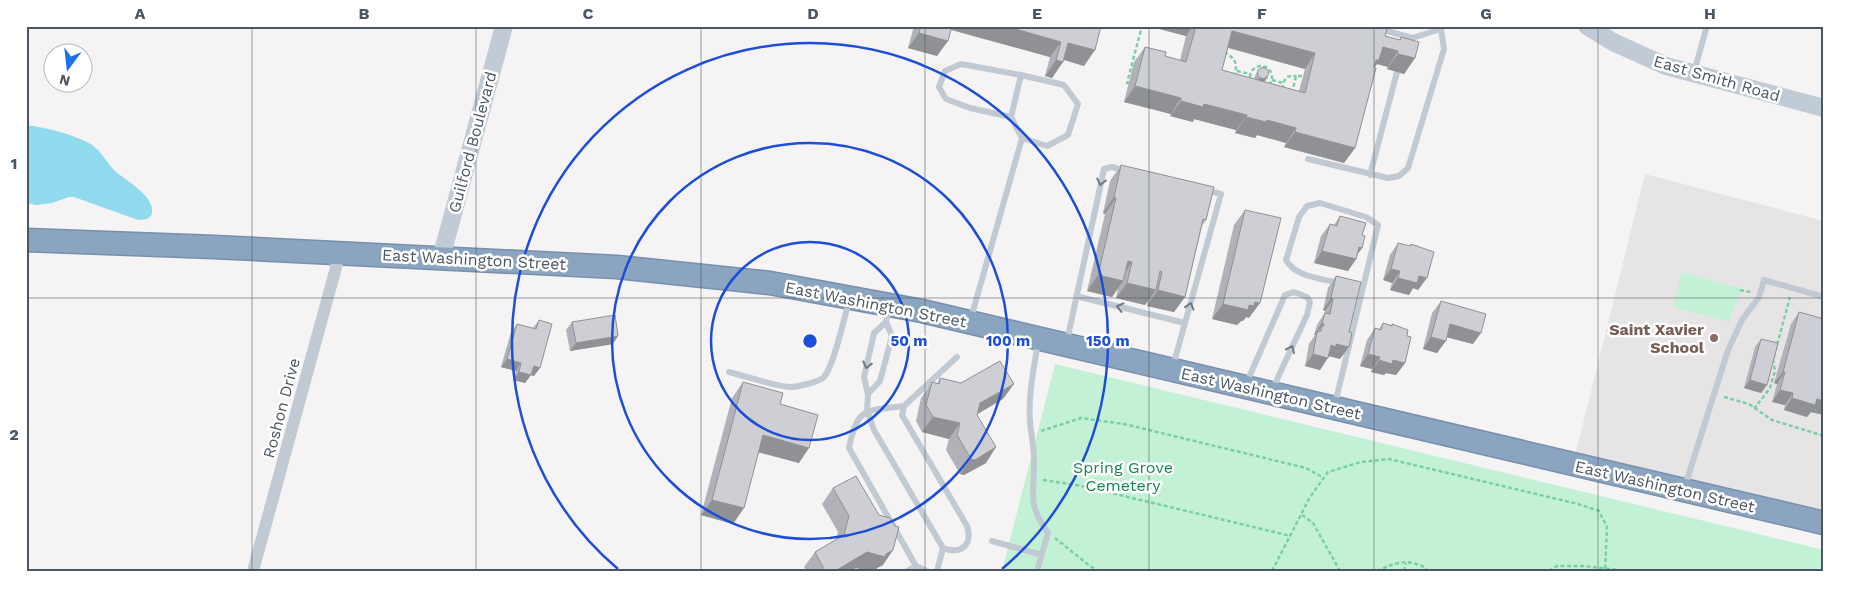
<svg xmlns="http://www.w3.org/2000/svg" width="1850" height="597" font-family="'Work Sans',sans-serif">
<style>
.education{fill:#e6e4e5}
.green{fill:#c3f1d5}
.water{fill:#90daee}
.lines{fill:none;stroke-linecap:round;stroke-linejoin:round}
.highway-casing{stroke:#7690ad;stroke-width:25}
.path{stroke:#7ad0a6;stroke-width:2.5;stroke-dasharray:4 2.5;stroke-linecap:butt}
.lane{stroke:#c1cad2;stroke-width:6}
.street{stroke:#c1cad2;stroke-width:12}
.secondary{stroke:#c1cbd6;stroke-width:18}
.highway{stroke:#8ba5c1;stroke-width:22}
.wall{fill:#b0b2b7;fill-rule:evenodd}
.shaded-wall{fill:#909195}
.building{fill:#cdcfd5;stroke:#909195;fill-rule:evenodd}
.oneway{stroke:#6e7983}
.grid{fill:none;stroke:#4a5661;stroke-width:1;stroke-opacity:0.55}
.ring{fill:none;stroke:#1d4ed8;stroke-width:2.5}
.education-dot{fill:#8d6e63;stroke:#fff;stroke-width:2}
.labels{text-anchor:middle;stroke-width:5;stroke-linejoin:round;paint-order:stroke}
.street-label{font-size:16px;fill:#4a5661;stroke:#fff}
.education-label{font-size:16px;font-weight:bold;fill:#785e54;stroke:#fff;text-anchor:end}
.park-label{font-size:16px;fill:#17864f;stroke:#fff}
.centre{fill:#1d4ed8;stroke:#fff;stroke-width:2.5}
.ring-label{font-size:15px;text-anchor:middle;font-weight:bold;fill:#1d4ed8;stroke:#fff;stroke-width:5;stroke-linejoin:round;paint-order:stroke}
.neatline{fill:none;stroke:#4a5661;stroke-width:2}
.grid-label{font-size:16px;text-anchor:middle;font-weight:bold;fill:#4a5661}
</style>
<rect width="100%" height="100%" fill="#f5f3f3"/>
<!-- education -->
<path class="education" d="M1645 174 1824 221V514L1575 456Z"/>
<!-- green -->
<path class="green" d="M1682 272 1740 288 1741 291 1729 320 1726 321 1673 307Z
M1055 364 1824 550V571H1002Z"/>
<!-- water -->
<path class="water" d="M26 125C48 128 69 133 89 143 101 150 106 162 115 171 126 181 159 198 151 216L147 219 138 220 74 197H69L52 203 37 205 26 203Z"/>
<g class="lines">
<!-- highway casing -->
<g class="highway-casing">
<path id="highway" d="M26 240 214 247 617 267 770 283 922 311 1824 523"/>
</g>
<!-- path -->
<path class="path" d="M1224 52C1234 57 1239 64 1234 75
M1250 77a11 11 0 1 1 22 0a11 11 0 1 1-22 0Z
M1237 71 1250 74
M1272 80 1283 83
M1129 83H1127L1142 26
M1283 89C1282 80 1288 74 1296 76
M1292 93 1296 76H1303
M1740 290 1751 292
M1724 397 1749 404 1772 420 1824 436
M1754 409 1770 388 1775 371 1773 360 1790 297
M1041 431 1081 418 1124 424 1306 468 1324 478
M1043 480 1082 486 1291 536
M1302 515 1313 523 1340 571
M1055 538 1090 566 1099 571
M1272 571 1310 497 1328 472 1361 462 1389 459 1578 504 1599 511 1607 527 1605 571
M1377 571C1397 562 1406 558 1426 568L1427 571
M1404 571 1406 563
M1549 571 1557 566H1585L1628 571"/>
<!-- lane -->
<path class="lane" d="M1369 26 1412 38
M1404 44 1405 42 1412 38 1441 29
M1694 72 1707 26
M1011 117 1021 75
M1308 159 1388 178 1399 176 1408 168 1444 49 1441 29 1442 26
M1370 175 1397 72
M1076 296 1185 323
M971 318 1022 138 1047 146 1068 135 1078 104 1064 85 1021 75 961 64 945 71 939 87 946 99 970 108 1011 117 1022 138
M886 322 892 336 880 381 868 394 864 377 874 333 886 322 889 308
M1067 341 1104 169 1112 167 1127 171
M1173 366 1221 194 1205 190
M729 372C749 377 770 385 790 387 797 387 818 382 823 378 833 370 845 315 849 301
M1247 382 1285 295 1294 292 1307 297 1310 302 1307 315 1272 390
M868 394 867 411 874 430 943 548C961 555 973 545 967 526L902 415 904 406 957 357
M1335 404 1378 225 1366 217 1320 203 1307 206 1299 217 1286 260C1295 277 1323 279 1340 283
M904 406C866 411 857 406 849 448L916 566 927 571
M1685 486 1728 350 1742 320 1759 297 1764 280 1824 297
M992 541 1042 555
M907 571 916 566
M937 571 943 548
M1037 571 1048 533C1026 503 1035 492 1034 460 1034 447 1031 434 1030 422 1028 395 1034 368 1038 342"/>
<!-- street -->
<path class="street" d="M253 571 340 253"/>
<!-- secondary -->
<path class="secondary" d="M1587 26 1613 42 1666 66 1824 108
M441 258 504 26"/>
<!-- highway -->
<use href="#highway" class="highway"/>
</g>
<!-- wall -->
<path class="wall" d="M914 26H1101L1084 66 1064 60 1052 78 1045 76 1050 57 951 30 937 56 908 48Z
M1148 26H1388L1385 36 1399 40 1401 37 1415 58 1404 74 1387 69 1388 67 1377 64 1374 67 1355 148 1344 163 1284 147 1286 143 1257 135 1255 138 1235 133 1236 130 1194 119 1193 122 1170 116 1171 114 1124 102 1134 62 1145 47 1165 56 1180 60 1186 36ZM1228 48 1305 69 1299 91 1263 82 1265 81 1258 70 1254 78 1255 79 1222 70Z
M1121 165 1206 220 1202 226 1185 297 1174 312 1147 306 1148 300 1145 305 1116 298 1118 288 1112 297 1087 291 1105 214 1103 213 1110 181Z
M1245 210 1249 318 1246 317 1243 321H1241L1237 325 1212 319 1234 225Z
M1340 216 1362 235V248L1357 255 1356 259 1348 271 1314 263 1321 236 1330 224 1334 225Z
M1398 243 1410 246 1411 244 1418 290 1413 288 1409 295 1390 290 1392 283 1383 280 1390 255Z
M1336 276 1340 359 1329 356 1320 370 1305 366 1309 344 1315 335H1314L1317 325 1324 314 1325 311 1323 310 1328 288Z
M1441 301 1473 344 1447 337 1437 353 1423 349 1432 313Z
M1799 312 1824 319V415L1811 412 1807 417 1784 410 1785 405 1772 402 1777 384 1774 383 1791 324Z
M539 320 534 376 531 375 525 383 513 380 516 371 501 367 511 332 517 324 533 328Z
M572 322 613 344 570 351 566 330Z
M1383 323 1391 326 1392 324 1407 336 1405 363 1396 375 1386 373 1384 375 1371 372 1372 369 1360 366 1367 340 1375 328 1379 329Z
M1761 339 1767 385 1761 393 1744 388 1755 347Z
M940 378 1003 399 977 414 986 463 964 475 960 474 946 450 949 439 922 432 916 421 921 398 932 382 937 384Z
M743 382 780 404 799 463 759 452 733 524 701 515 732 398Z
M833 488 883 565 877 568 875 571H867L856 568 851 571H806L804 567 815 552 836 540 838 532 822 504Z"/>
<!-- shaded-wall -->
<path class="shaded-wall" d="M946 26H1005L1061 42 1050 57 945 28Z
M1148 26H1193L1186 36Z
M1232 31 1315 53 1305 69 1222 46Z
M919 33 948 41 937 56 908 48Z
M1068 43 1095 50 1084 66 1058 58Z
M1383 47 1398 51 1388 67 1377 64 1368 76Z
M1398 54 1415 58 1404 74 1387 69Z
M1056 60 1063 62 1052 78 1045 76Z
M1260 77H1268L1265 81 1261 83 1257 81Z
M1135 86 1181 98 1171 114 1124 102Z
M1181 101 1204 104 1247 115 1236 130 1194 119 1193 122 1170 116Z
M1246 117 1267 120 1296 128 1286 143 1257 135 1255 138 1235 133Z
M1295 132 1355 148 1344 163 1284 147Z
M1114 197 1116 198 1105 214 1103 213Z
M1359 247 1362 248 1354 259H1356L1348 271 1314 263 1322 251Z
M1128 261 1132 262 1121 278Z
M1391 269 1400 271 1392 283 1383 280Z
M1098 275 1123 281 1112 297 1087 291Z
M1419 276 1427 278 1418 290 1413 288 1409 295 1390 290 1398 278Z
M1127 283 1156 290 1145 305 1116 298Z
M1158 290 1185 297 1174 312 1147 306Z
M1331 298 1333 299 1325 311 1323 310Z
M1255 302 1260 303 1249 318 1246 317 1243 321H1241L1237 325 1212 319 1223 304 1249 305Z
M1322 323 1324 324 1321 329 1322 326 1315 335H1314Z
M1450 324 1481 333 1473 344 1442 336Z
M618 336 613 344 570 351 576 343Z
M1431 337 1446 341 1437 353 1423 349Z
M1336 344 1349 347 1340 359 1329 356 1320 370 1305 366 1313 354 1331 345Z
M1368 354 1380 357 1372 369 1360 366Z
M507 359 521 363 516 371 501 367Z
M1379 360H1393L1405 363 1396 375 1386 373 1384 375 1371 372Z
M534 366 540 368 534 376 528 374Z
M519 372 531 375 525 383 513 380Z
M1783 372H1785L1777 384 1774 383Z
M1750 380 1767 385 1761 393 1744 388Z
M1014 384 1003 399 969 419 980 403Z
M1780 390 1793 393 1785 405 1772 402Z
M1792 398 1817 399 1824 401V415L1811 412 1807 417 1784 410Z
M933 417 960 423 949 439 922 432Z
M763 435 809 448 799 463 753 451Z
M996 447 986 463 964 475 960 474 971 459Z
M712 500 744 508 733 524 701 515Z
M893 550 883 565 877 568 875 571H867L856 568 851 571H835L867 552 886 554Z"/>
<!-- building -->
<path class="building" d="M921 26H952L948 41 919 33Z
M1005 26H1101L1095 50 1068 43 1063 62 1056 60 1061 42Z
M1196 26H1388L1385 36 1400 40 1401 37 1419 42 1415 58 1398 54V51L1383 47 1379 60H1376L1374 67 1376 68 1355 148 1295 132 1296 128 1267 120 1266 122 1246 117 1247 115 1204 104 1203 107 1181 101V98L1135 86 1145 47 1166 52 1165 56 1186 62ZM1232 31 1315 53 1305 93 1222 70Z
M1257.5 73a5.5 5.5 0 1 1 11 0a5.5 5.5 0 1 1-11 0Z
M1121 165 1214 187 1206 220 1203 219 1185 297 1158 290 1162 272 1160 271 1156 290 1127 283 1132 262 1128 261 1123 281 1098 275 1116 198 1114 197Z
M1245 210 1281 218 1260 303 1255 302 1254 306 1249 305 1248 310 1223 304Z
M1340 216 1366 223 1362 235 1365 236 1362 248 1359 247 1356 259 1322 251 1330 224 1337 226Z
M1398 243 1411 246V244L1434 252 1427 278 1419 276 1417 283 1398 278 1400 271 1391 269Z
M1336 276 1361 282 1349 332 1352 333 1349 347 1336 344V347L1331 345 1328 358 1313 354 1317 332 1321 331 1322 326H1324V324L1322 323 1325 313 1330 314 1333 299 1331 298Z
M1441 301 1486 314 1481 333 1450 324 1446 341 1431 337Z
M1799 312 1824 319V401L1817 399 1815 405 1792 398 1793 393 1780 390 1785 372H1783Z
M615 315 618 336 576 343 572 322Z
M539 320 552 324 540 368 534 366 531 375 519 372 521 363 507 359 517 324 536 329Z
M1383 323 1392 326V324L1408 330 1407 336 1411 337 1405 363 1393 360 1392 364 1379 360 1380 357 1368 354 1375 328 1381 330Z
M1761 339 1778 343 1767 385 1750 380Z
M1000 361 1014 384 980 403 977 415 996 447 975 460 971 459 957 435 960 423 933 417 926 405 932 382 939 384 940 378 961 383Z
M743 382 783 393 780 404 818 415 809 448 763 435 744 508 712 500Z
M856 476 879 515 890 518 895 526 899 527 893 550 886 554 885 557 867 552 835 571H825L815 552 844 535 849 516 833 488Z"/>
<!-- one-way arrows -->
<defs><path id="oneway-chevron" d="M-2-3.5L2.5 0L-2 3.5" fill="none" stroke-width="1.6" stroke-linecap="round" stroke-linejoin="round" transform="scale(1.25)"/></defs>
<g class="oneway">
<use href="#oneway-chevron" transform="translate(1101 182) rotate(102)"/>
<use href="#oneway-chevron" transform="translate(1190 306) rotate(-73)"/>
<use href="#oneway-chevron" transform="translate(1120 307) rotate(-166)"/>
<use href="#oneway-chevron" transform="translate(1291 349) rotate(-65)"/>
<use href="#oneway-chevron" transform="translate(867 365) rotate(104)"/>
</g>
<!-- grid -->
<path class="grid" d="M252 26V571M476 26V571M701 26V571M925 26V571M1149 26V571M1374 26V571M1598 26V571M26 298H1824"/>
<!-- distance rings -->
<g class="ring">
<circle cx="810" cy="341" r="99"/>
<circle cx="810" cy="341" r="198"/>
<path d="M618 569A298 298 0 1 1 1002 569"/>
</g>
<!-- markers -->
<circle class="education-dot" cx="1714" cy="338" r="5"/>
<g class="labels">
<!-- street labels -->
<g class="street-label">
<text transform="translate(1717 78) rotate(16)" y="6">East Smith Road</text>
<text transform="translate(472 142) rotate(-75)" y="6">Guilford Boulevard</text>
<text transform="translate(474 259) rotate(3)" y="6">East Washington Street</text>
<text transform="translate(876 304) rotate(11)" y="6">East Washington Street</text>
<text transform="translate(1271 393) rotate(13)" y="6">East Washington Street</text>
<text transform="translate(281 408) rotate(-75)" y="6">Roshon Drive</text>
<text transform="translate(1665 486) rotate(13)" y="6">East Washington Street</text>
</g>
<!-- education labels -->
<g class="education-label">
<text x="1704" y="335">Saint Xavier<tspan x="1704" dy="18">School</tspan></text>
</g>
<!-- park labels -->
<g class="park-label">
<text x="1123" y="473">Spring Grove<tspan x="1123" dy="18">Cemetery</tspan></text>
</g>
</g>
<circle cx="810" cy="341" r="8" class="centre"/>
<g class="ring-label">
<text x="909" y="346">50 m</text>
<text x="1008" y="346">100 m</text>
<text x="1108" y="346">150 m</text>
</g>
<!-- border -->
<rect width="1850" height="597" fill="none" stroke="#ffffff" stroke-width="55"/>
<!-- north arrow -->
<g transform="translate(68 68) rotate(195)"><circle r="24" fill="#ffffff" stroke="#b7bbc0"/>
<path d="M0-4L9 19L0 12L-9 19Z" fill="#1a73e8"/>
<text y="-8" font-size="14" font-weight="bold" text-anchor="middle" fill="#4a5661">N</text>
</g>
<rect x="28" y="28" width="1794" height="542" class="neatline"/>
<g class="grid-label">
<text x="140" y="19">A</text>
<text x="364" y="19">B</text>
<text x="588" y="19">C</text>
<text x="813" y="19">D</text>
<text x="1037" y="19">E</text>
<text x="1262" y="19">F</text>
<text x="1486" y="19">G</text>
<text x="1710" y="19">H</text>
<text x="14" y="169">1</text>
<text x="14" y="440">2</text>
</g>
</svg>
